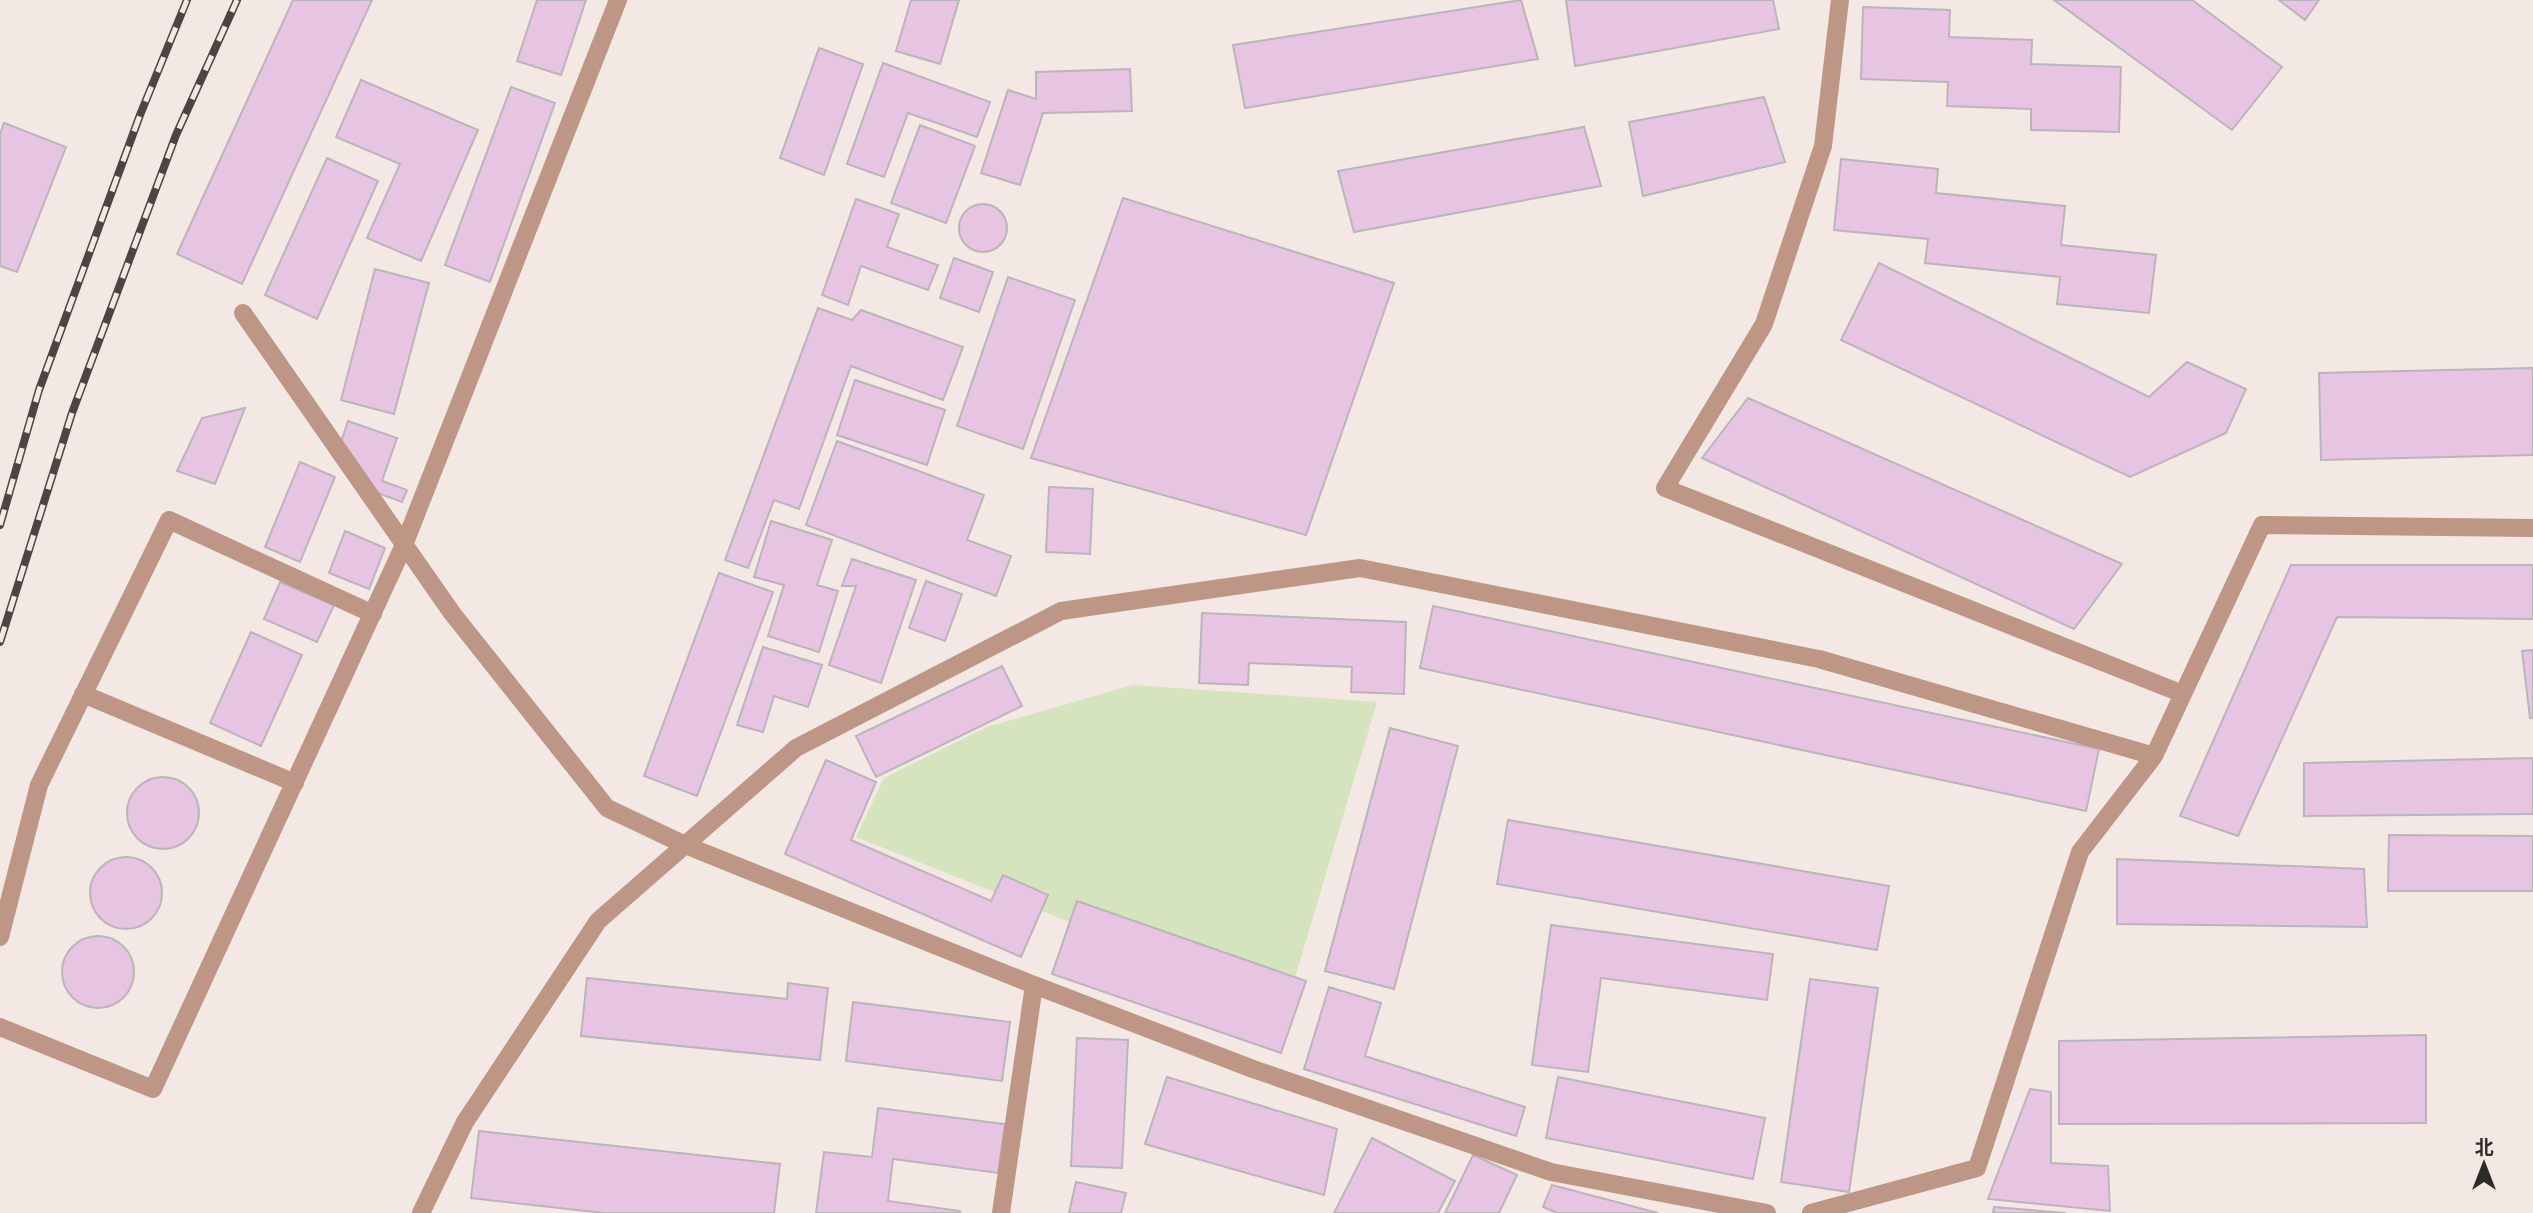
<svg xmlns="http://www.w3.org/2000/svg" width="2533" height="1213" font-family="'Roboto Condensed','Noto Sans SC',sans-serif">
<style>
.green{fill:#d5e4bf}
.building{fill:#e6c4e2;stroke:#bcb4bb;stroke-width:2}
.lines{fill:none;stroke-linecap:round;stroke-linejoin:round}
.minor{stroke:#bd9685;stroke-width:18}
.rail-casing{stroke:#4b4644;stroke-width:8}
.rail{stroke:#f3e8e4;stroke-width:5;stroke-dasharray:16;stroke-linecap:butt}
</style>
<rect width="100%" height="100%" fill="#f3e8e4"/>
<!-- green -->
<path class="green" d="M1133 685 1377 702 1286 1008 856 837 884 778 987 727Z"/>
<!-- building -->
<path class="building" d="M293 0H372L242 284 177 254Z
M537 0H586L561 75 517 61Z
M911 0H959L940 64 896 51Z
M1521 0 1538 59 1245 108 1233 45Z
M1566 0H1773L1779 29 1575 66Z
M2054 0H2192L2282 67 2232 130Z
M2279 0H2319L2305 20Z
M1863 7 1950 10 1949 37 2032 40 2031 64 2121 67 2119 132 2031 130V109L1947 106 1948 82 1861 79Z
M819 48 863 64 824 175 780 158Z
M883 63 990 102 977 137 908 113 884 177 847 164Z
M1130 69 1132 111 1043 113 1020 185 981 173 1008 90 1036 99V72Z
M361 80 478 130 421 261 367 238 400 164 336 137Z
M511 87 555 103 490 282 445 265Z
M1764 97 1785 162 1643 196 1629 122Z
M4 123 66 147 17 272 0 266V134Z
M920 125 975 146 946 223 891 203Z
M1584 127 1601 186 1354 232 1338 171Z
M327 158 378 181 317 319 265 295Z
M1841 159 1938 169 1936 193 2065 206 2061 245 2156 255 2149 313 2057 304 2060 277 1925 263 1928 239 1834 230Z
M1123 198 1394 283 1306 535 1031 458Z
M856 199 899 214 887 247 938 265 928 290 861 266 848 305 822 295Z
M959 228a24 24 0 1 1 48 0a24 24 0 1 1-48 0Z
M954 258 993 272 979 312 940 298Z
M1879 263 2149 397 2187 362 2246 389 2226 433 2130 477 1841 340Z
M375 269 429 283 394 414 341 400Z
M1008 277 1075 300 1023 449 957 426Z
M818 308 852 320 861 310 963 347 943 400 851 366 799 509 774 500 748 568 725 560Z
M2533 368V455L2321 460 2319 373Z
M855 380 945 410 927 465 837 435Z
M1748 398 2122 564 2074 629 1702 458Z
M245 408 215 484 177 471 202 418Z
M348 421 397 438 382 481 407 490 402 502 375 492 341 442Z
M837 441 984 495 967 540 1011 556 996 596 806 525Z
M300 462 335 477 300 562 265 547Z
M1049 487 1093 489 1090 554 1046 552Z
M771 521 832 540 817 585 838 591 819 652 768 636 784 585 754 577Z
M345 531 385 548 369 589 329 573Z
M852 559 916 580 881 683 829 665 856 586H842Z
M2291 565H2533V619L2337 617 2238 836 2180 816Z
M719 573 773 592 697 796 644 776Z
M926 581 962 594 945 641 909 628Z
M280 582 334 605 317 642 264 619Z
M1433 606 2099 749 2086 811 1420 668Z
M1202 613 1406 622 1404 694 1351 692 1352 667 1249 663 1248 685 1199 683Z
M251 632 302 655 261 746 210 723Z
M763 647 822 665 808 707 774 696 763 732 737 725Z
M2533 650V718H2530L2522 651Z
M1002 666 1022 706 876 777 856 736Z
M1390 728 1458 746 1394 989 1325 971Z
M2533 758V814L2304 816V763Z
M826 760 876 782 851 840 991 901 1003 875 1048 895 1021 957 785 854Z
M127 813a36 36 0 1 1 72 0a36 36 0 1 1-72 0Z
M1508 820 1889 886 1877 950 1497 884Z
M2389 835 2533 836V891H2388Z
M90 893a36 36 0 1 1 72 0a36 36 0 1 1-72 0Z
M2117 859 2364 869 2367 927 2117 924Z
M1077 901 1306 981 1281 1053 1052 974Z
M1551 925 1773 954 1767 1000 1601 978 1588 1072 1532 1065Z
M62 972a36 36 0 1 1 72 0a36 36 0 1 1-72 0Z
M587 978 787 999 788 983 828 988 820 1060 581 1036Z
M1810 979 1878 988 1849 1192 1781 1182Z
M1329 987 1381 1003 1365 1056 1525 1107 1516 1136 1304 1069Z
M853 1002 1010 1022 1002 1081 846 1061Z
M2426 1035V1123L2059 1124V1041Z
M1077 1038 1128 1040 1122 1168 1071 1166Z
M1167 1077 1337 1129 1324 1195 1145 1144Z
M1558 1077 1765 1118 1753 1179 1546 1138Z
M2030 1089 2051 1092V1163L2108 1166 2110 1211 1988 1199Z
M878 1108 1005 1124 998 1173 893 1159 888 1201 960 1211V1213H816L824 1152 872 1157Z
M479 1131 780 1164 774 1213H604L471 1198Z
M1372 1138 1455 1181 1438 1213H1334Z
M1473 1155 1517 1175 1499 1213H1445Z
M1076 1182 1126 1193 1121 1213H1069Z
M1552 1185 1658 1213H1557L1543 1207Z
M1994 1207 2066 1213H1993Z"/>
<g class="lines">
<!-- minor -->
<path class="minor" d="M1840 0 1823 146 1764 324 1665 488 2183 694
M243 313 452 613 607 808 685 845 1034 985
M83 694 295 783
M0 937 39 785 169 520 373 614
M0 1027 153 1089 404 545 618 0
M421 1213 465 1122 598 921 796 748 1061 611 1360 568 1819 659 2154 756 2262 525 2533 528
M1001 1213 1034 985 1253 1069 1551 1172 1767 1213
M1811 1213 1977 1168 2080 852 2154 756"/>
<!-- rail casing -->
<g class="rail-casing">
<path id="rail" d="M0 525 39 390 140 115 187 0
M0 642 72 413 176 135 237 0"/>
</g>
<!-- rail -->
<use href="#rail" class="rail"/>
</g>
<!-- north arrow -->
<g transform="translate(2484 1164)" stroke="#f3e8e4" stroke-width="5" paint-order="stroke">
<path d="M0-5L12 26L0 18L-12 26Z" fill="#2e2a28"/>
<text y="-10" font-size="19" font-weight="bold" text-anchor="middle" fill="#2e2a28">北</text>
</g>
</svg>
